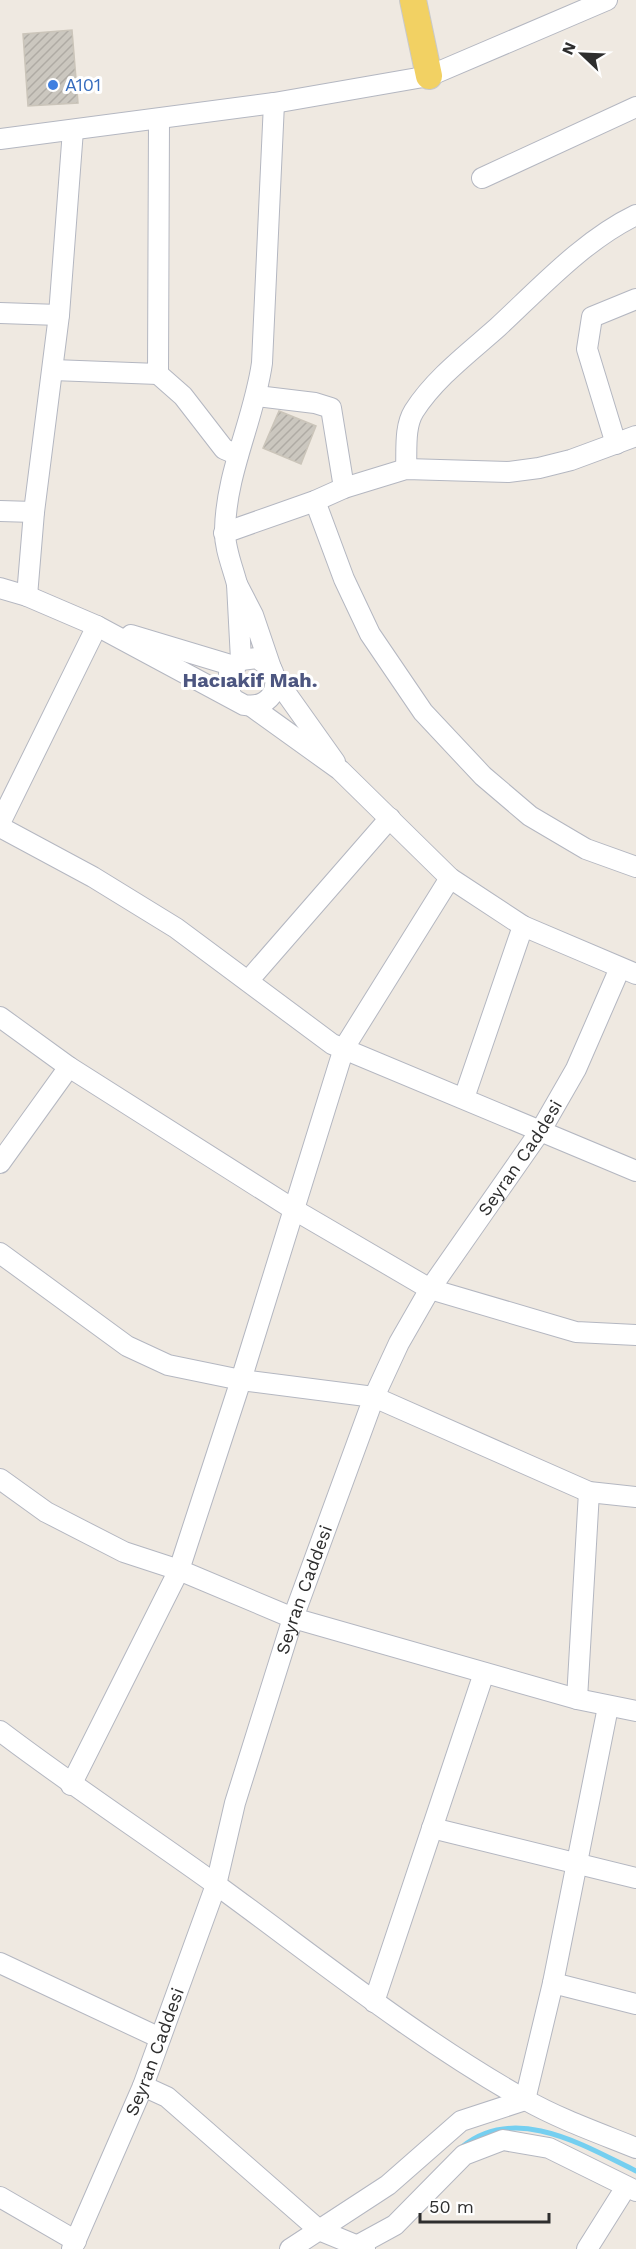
<svg xmlns="http://www.w3.org/2000/svg" width="636" height="2249" font-family="'Work Sans',sans-serif">
<style>
.lines{fill:none;stroke-linecap:round;stroke-linejoin:round}
.stream{stroke:#75cff0;stroke-width:5}
.building{fill:url(#building-hatch);stroke:#cbc5ba;stroke-width:1.5}
.minor-casing{stroke:#b4b7c1;stroke-width:22}
.major-casing{stroke:#c9c9c9;stroke-width:28}
.minor{stroke:#fff;stroke-width:20}
.major{stroke:#f2d163;stroke-width:26}
.shop-dot{fill:#3f7fe0;stroke:#fff;stroke-width:2}
.labels{text-anchor:middle;stroke-width:6;stroke-linejoin:round;paint-order:stroke}
.shop-label{font-size:18px;fill:#366cbe;stroke:#fff;text-anchor:start}
.street-label{font-size:18px;fill:#2e2e2e;stroke:#fff}
.neighbourhood-label{font-size:20px;font-weight:bold;fill:#4d5680;stroke:#fff}
</style>
<defs>
<pattern id="building-hatch" width="6" height="6" patternUnits="userSpaceOnUse" patternTransform="scale(1.5)"><rect width="6" height="6" fill="#cbc7bf"/><path d="M-1 1l2-2M0 6l6-6M5 7l2-2" fill="none" stroke="#afaba4"/></pattern>
</defs>
<rect width="100%" height="100%" fill="#efe9e1"/>
<g class="lines">
<!-- stream -->
<path class="stream" d="M462 2147C515 2103 585 2146 636 2171"/>
</g>
<!-- building -->
<path class="building" d="M72 30 78 103 28 106 23 34Z
M279 411 316 426 301 464 263 448Z"/>
<g class="lines">
<!-- minor casing -->
<g class="minor-casing">
<g id="minor">
<path d="M0 139 274 103 429 76 607 0"/>
<path d="M482 178 636 107"/>
<path d="M0 313 59 315"/>
<path d="M53 370 158 374 159 119"/>
<path d="M158 374 183 396 224 449 238 455"/>
<path d="M257 396 315 403 331 408 344 488"/>
<path d="M616 444 587 349 592 317 636 299"/>
<path d="M406 469C407 451 404 427 414 411 435 378 470 352 498 327 540 288 584 240 636 215"/>
<path d="M315 501 344 579 370 634 423 712 483 776 530 816 586 849 636 867"/>
<path d="M0 511 34 512"/>
<path d="M224 533 315 501 344 488 406 469 508 472 539 468 571 460 636 436"/>
<path d="M237 584C233 568 224 547 225 530 226 472 254 420 262 363L274 103"/>
<path d="M0 588 27 596 97 626 244 705C268 709 283 689 271 668L257 658 241 660 229 673V690L232 697"/>
<path d="M27 596 34 512 59 315 73 130"/>
<path d="M131 635 234 666"/>
<path d="M241 660 237 584 253 615 271 668"/>
<path d="M276 679 335 762"/>
<path d="M251 706 340 770 450 878 523 926 636 974"/>
<path d="M0 823 97 626"/>
<path d="M0 827 93 877 176 928 332 1044 636 1171"/>
<path d="M248 981 390 818"/>
<path d="M0 1017 69 1067 293 1209 430 1289 576 1332 636 1335"/>
<path d="M464 1098 523 926"/>
<path d="M0 1163 69 1067"/>
<path d="M0 1253 127 1346 168 1365 241 1380 374 1397 589 1492 636 1497"/>
<path d="M0 1479 46 1512 124 1552 179 1570 293 1618 577 1699 636 1711"/>
<path d="M577 1699 589 1492"/>
<path d="M0 1731C71 1785 146 1834 218 1886 318 1959 416 2038 524 2099 559 2119 599 2133 636 2148"/>
<path d="M71 1785 179 1570 241 1380 344 1048 450 878"/>
<path d="M432 1828 636 1878"/>
<path d="M0 1963 160 2038"/>
<path d="M553 1983 636 2004"/>
<path d="M374 2002 484 1673"/>
<path d="M143 2086 167 2097 319 2230 365 2249"/>
<path d="M0 2197 76 2241"/>
<path id="s1" d="M72 2249 143 2086 216 1885 235 1803 293 1618 374 1397 399 1343 430 1289 541 1130 576 1069 620 968"/>
<path d="M290 2249 388 2185 461 2121 525 2100 553 1983 608 1707"/>
<path d="M351 2249 395 2225 464 2155 503 2140 549 2148 636 2191"/>
<path d="M587 2249 626 2187"/>
</g>
</g>
<!-- major casing -->
<g class="major-casing">
<path id="major" d="M413 0 429 76"/>
</g>
<!-- minor -->
<use href="#minor" class="minor"/>
<!-- major -->
<use href="#major" class="major"/>
</g>
<!-- markers -->
<circle class="shop-dot" cx="53" cy="85" r="6"/>
<g class="labels">
<!-- shop labels -->
<g class="shop-label">
<text x="65" y="91">A101</text>
</g>
<!-- street labels -->
<g class="street-label">
<text dy="6" stroke="none"><textPath href="#s1" startOffset="1186">Seyran Caddesi</textPath></text>
<text dy="6" stroke="none"><textPath href="#s1" startOffset="700">Seyran Caddesi</textPath></text>
<text dy="6" stroke="none"><textPath href="#s1" startOffset="214">Seyran Caddesi</textPath></text>
</g>
<!-- neighbourhood labels -->
<g class="neighbourhood-label">
<text x="250" y="687">Hacıakif Mah.</text>
</g>
</g>
<!-- north arrow -->
<g transform="translate(582 54) rotate(293)" stroke="#ffffff" stroke-width="4.5" paint-order="stroke">
<path d="M0-4.5L10 22L0 15L-10 22Z" fill="#2e2e2e"/>
<text y="-9" font-size="16" font-weight="bold" text-anchor="middle" fill="#2e2e2e">N</text>
</g>
<!-- scale -->
<path d="M420 2213v9h129v-9" fill="none" stroke="#2e2e2e" stroke-width="3"/>
<text x="429" y="2213" font-size="18" fill="#2e2e2e" stroke="#ffffff" stroke-width="4.5" paint-order="stroke">50 m</text>
</svg>
